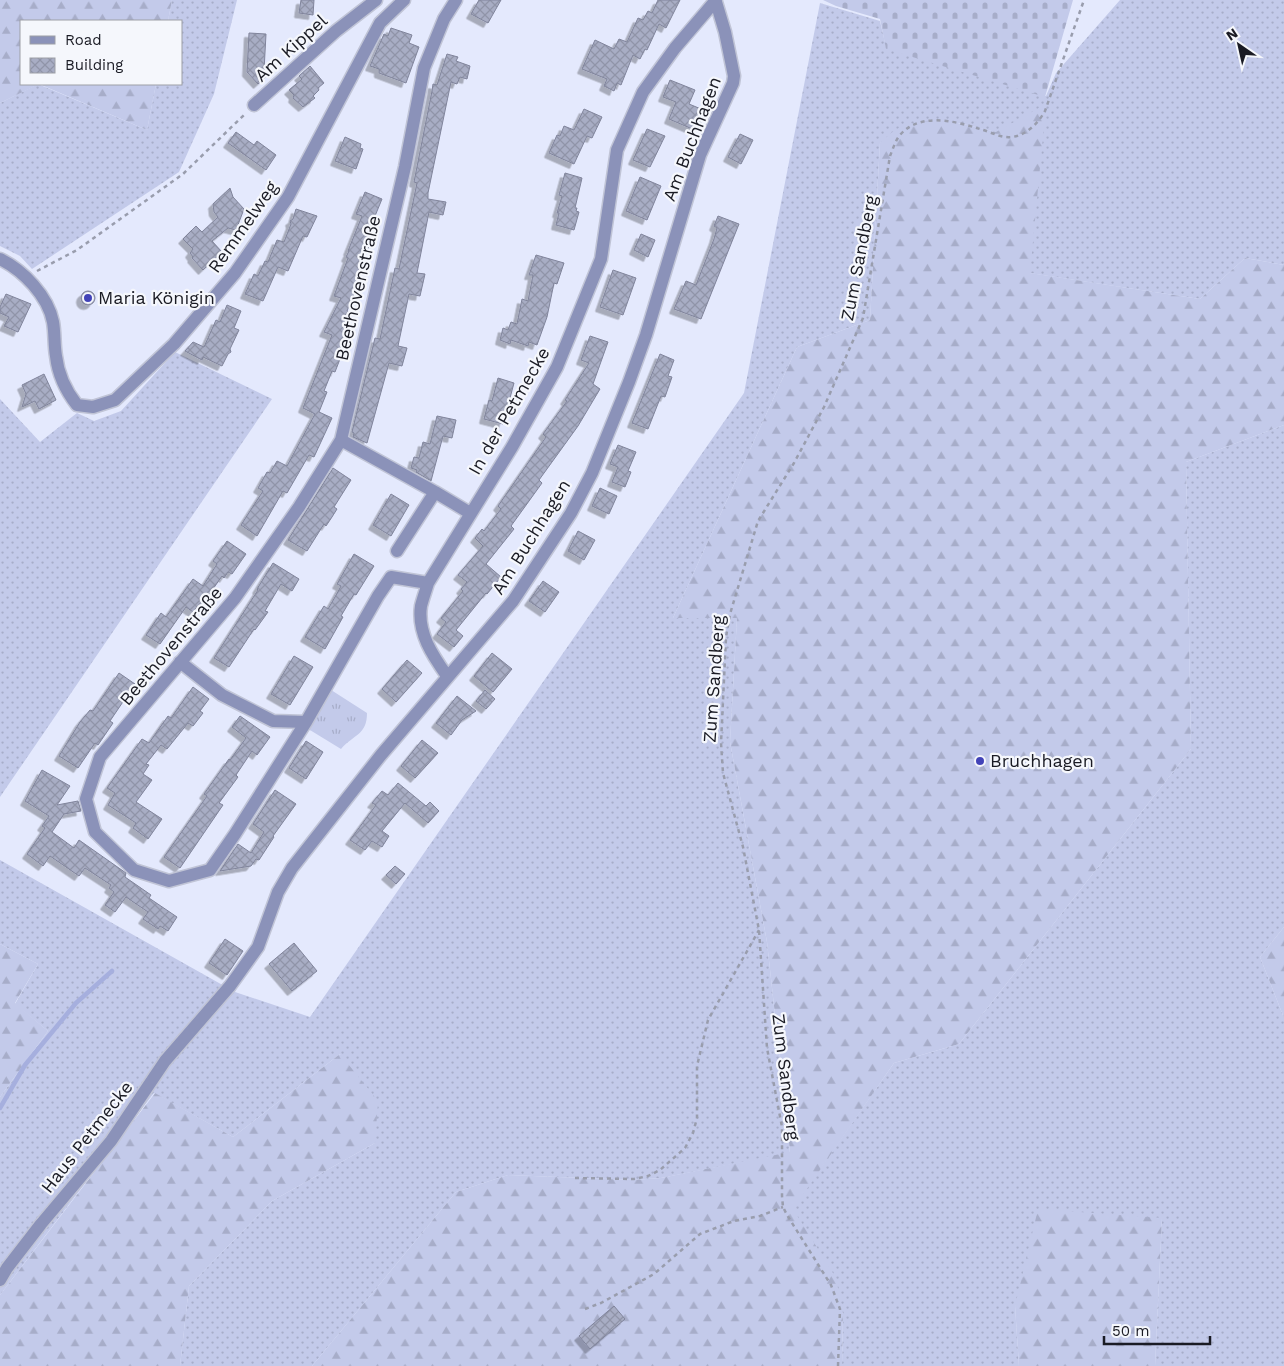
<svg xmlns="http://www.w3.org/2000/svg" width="1284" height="1366" font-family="'Work Sans',sans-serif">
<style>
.grass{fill:url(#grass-dots)}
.forest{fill:url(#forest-firs)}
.cemetery{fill:url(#cemetery-stones)}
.park{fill:url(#park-tufts)}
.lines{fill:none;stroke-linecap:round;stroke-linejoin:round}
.stream{stroke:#a6afde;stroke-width:4.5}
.building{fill:url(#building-cross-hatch);stroke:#80849b;filter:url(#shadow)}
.minor-casing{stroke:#c0c4d6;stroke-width:15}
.path{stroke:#999dad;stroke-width:2.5;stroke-dasharray:4 4;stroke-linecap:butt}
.minor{stroke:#8b92b9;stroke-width:12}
.poi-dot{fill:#4243b8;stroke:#f5f7fc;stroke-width:2}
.labels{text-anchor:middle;stroke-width:4.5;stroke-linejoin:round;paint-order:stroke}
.street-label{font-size:18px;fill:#1a1b24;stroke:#f5f7fc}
.poi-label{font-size:18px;fill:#1a1b24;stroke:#f5f7fc;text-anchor:start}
</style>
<defs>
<pattern id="grass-dots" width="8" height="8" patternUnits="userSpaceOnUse" patternTransform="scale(1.25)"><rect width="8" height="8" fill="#c3caea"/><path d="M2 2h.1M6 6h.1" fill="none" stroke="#a7adc9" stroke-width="1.8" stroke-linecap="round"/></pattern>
<pattern id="forest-firs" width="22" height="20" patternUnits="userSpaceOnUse" patternTransform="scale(1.25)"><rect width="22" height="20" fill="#c3caea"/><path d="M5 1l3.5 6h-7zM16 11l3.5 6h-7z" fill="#a7adc9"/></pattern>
<pattern id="cemetery-stones" width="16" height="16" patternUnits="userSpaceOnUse" patternTransform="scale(1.25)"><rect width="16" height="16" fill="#c3caea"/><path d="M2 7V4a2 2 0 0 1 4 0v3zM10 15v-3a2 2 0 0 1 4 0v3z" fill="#a7adc9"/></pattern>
<pattern id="park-tufts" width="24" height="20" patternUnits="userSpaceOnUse" patternTransform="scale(1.25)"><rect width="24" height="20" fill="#c3caea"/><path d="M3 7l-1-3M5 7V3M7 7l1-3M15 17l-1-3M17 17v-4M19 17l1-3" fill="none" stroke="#a7adc9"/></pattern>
<pattern id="building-cross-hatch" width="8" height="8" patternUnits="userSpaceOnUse" patternTransform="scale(1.25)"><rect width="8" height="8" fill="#a8adc4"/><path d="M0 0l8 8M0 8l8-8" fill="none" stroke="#9094a8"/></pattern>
<filter id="shadow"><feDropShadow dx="-4.5" dy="4.5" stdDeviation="0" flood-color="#0004"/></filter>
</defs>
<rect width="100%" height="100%" fill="#e4e9fd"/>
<!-- grass -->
<path class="grass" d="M172 0H237L214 94 179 172 32 269 20 256 0 246V103L38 84 147 130 156 84H181V21H168Z
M1120 0H1284V265L1245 258 1200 299 1029 273 996 132 959 123 880 143 870 320 797 347 673 618H737L730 742 767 942 790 1153 661 1178 633 1180 508 1175 456 1192 312 1366H180L189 1286 272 1201 375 1143 340 1054 233 1137 154 1093 0 1295V1097L48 1031 15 1004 38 964 0 944V860L235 992 310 1017 744 393 820 3 880 21 886 47 1046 96 1056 73Z
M175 352 272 399 0 797V399L40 442 77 413 94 421 121 411Z
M1284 425V927L1260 957 1284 1018V1366H1155L1162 1218 1015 1306 1019 1366H842L843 1314 792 1209 894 1063 959 1044 1191 749 1186 462Z"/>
<!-- forest -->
<path class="forest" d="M0 0H172L168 21H21V84H156L147 130 39 84 0 103Z
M1046 104 1030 273 1200 299 1245 258 1284 265V425L1186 462 1191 749 959 1044 894 1063 793 1209 836 1278 843 1314 842 1366H312L456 1192 508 1175 633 1180 661 1178 790 1152 767 942 730 742 737 618H673L797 347 870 320 880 143C885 139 891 132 897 129 929 113 964 124 996 132Z
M1284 927V1018L1260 957Z
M0 944 38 964 15 1003 48 1031 0 1097Z
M340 1054 378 1101 375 1143 272 1201 189 1286 180 1366H0V1295L155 1093 233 1137Z
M1038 1209 1162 1218 1155 1366H1019L1015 1306Z"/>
<!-- cemetery -->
<path class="cemetery" d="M823 0H1073L1045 97 886 49 880 19 836 6Z"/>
<!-- park -->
<path class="park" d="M328 688 367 713C367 735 354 734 341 749L305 727Z"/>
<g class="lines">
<!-- stream -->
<path class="stream" d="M0 1108 25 1065 76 1003 112 971"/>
</g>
<!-- building -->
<path class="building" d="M301 0H314L313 15 299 13Z
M479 0H501L488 23 471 14Z
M658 0H680L666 28 659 24 647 50 645 49 640 59 633 55 621 85 617 83 614 91 604 86 607 79 582 69 595 40 614 49 619 39 627 42 638 18 643 20 648 11 652 13Z
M391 28 412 35 409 43 419 47 406 83 379 73V69L370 66 384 34 388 36Z
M249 33 266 34 264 71 268 75 258 84 247 72Z
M447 54 458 57 456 61 470 66 467 79 460 77 457 84 451 82 428 193V199L446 202 443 215 429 212 417 273 425 274 420 296 409 294 398 346 407 348 402 366 389 363 367 443 353 437 354 433 352 432 375 338 380 339 395 268 399 269 417 183 414 182 432 91 433 84 437 85Z
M310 66 324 83 318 88 319 90 313 96 315 98 303 107 293 98 294 95 289 90 302 79 299 76Z
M670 80 695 90 689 104 706 111 697 131 669 119 676 102 663 97Z
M584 109 602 117 592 138 587 136 574 164 549 153 557 135 560 136 564 126 574 130Z
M647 129 665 136 650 167 633 160Z
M236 132 254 145 257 141 276 155 266 170 228 143Z
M740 134 753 140 741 164 728 157Z
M345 137 361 144 360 148 363 149 356 169 335 161Z
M565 173 582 178 575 208H577L576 211 579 212 574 230 556 225 559 213H557L562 196 559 195Z
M640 177 661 186 647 220 626 211Z
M230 188 233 197 244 209 236 230 228 228 212 241 222 252 203 270 192 258 193 257 190 253 193 249 183 239 196 226 202 232 218 217 214 212 213 204Z
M365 192 382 199 368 233 369 234 368 238 372 239 357 274 361 276 347 311 352 313 345 330 350 333 335 372 332 371 324 391 327 392 319 412 332 418 314 457 309 455 287 493 283 491 257 536 241 525 263 491 258 488 267 472 270 473 277 461 287 466 315 414 303 408 332 335 324 332 341 298 334 296 348 258 346 257 349 251H348L362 216 356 214Z
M296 209 317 216 307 237 303 236 288 271 278 267 263 301 245 294 254 274 258 276 265 261 268 262 277 240 284 242 291 224 290 221 293 219Z
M718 216 739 224 701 319 674 309 686 281 696 285 714 239 717 228 714 226Z
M641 234 655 240 648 257 634 250Z
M536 255 564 263 557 284 554 283 547 317 537 345 529 342 528 346 511 340 510 344 500 340 503 328 508 330 511 322 517 324 522 299 528 301 533 275H529Z
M613 270 636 278 623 315 600 307Z
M81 298a7 7 0 1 1 14 0a7 7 0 1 1-14 0Z
M6 294 31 304 18 332 4 326 9 317 0 313V307Z
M227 305 241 311 234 328 239 330 230 349 231 352 228 354 222 366 203 357 202 360 185 351 193 342 204 347 216 320 220 322Z
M590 336 608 342 593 384 600 389 578 426 539 480 542 483 511 526 514 529 486 564 501 577 487 594 486 593 456 630 463 636 454 647 437 634 446 622 441 618 463 591 461 589 467 582 458 575 483 546 475 538 482 529 484 531 501 509 498 506 546 437 543 434 567 401 565 400 589 363 581 360Z
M660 354 674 360 668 376 672 377 665 397 661 396 648 429 632 423Z
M44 374 56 400 39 409 35 401 22 407 26 394 22 385Z
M498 378 514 383 503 424 484 419 489 400 492 401Z
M437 416 456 420 452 438 443 436 431 481 416 472 417 470 411 468 414 457 419 458 423 442 430 444Z
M618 445 636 452 628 471 631 472 625 487 612 482 618 467 610 464Z
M333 468 351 480 334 507 337 509 332 517 326 526 324 524 307 551 288 540Z
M600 488 617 496 609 514 592 506Z
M391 494 409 505 391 536 373 525Z
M578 531 595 540 584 560 568 551Z
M227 541 246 554 232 574 228 572 224 578 222 576 204 602 202 601 193 612 186 607 160 644 146 635 161 613 166 617 193 579 203 586 217 564 213 561Z
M354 554 374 566 356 595 354 594 341 616 343 617 325 649 305 637 324 606 328 609 335 597 341 586 337 584Z
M273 563 299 579 292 591 281 584 265 611 268 612 255 630 254 629 229 667 214 658 258 590 257 589Z
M543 581 559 592 545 612 529 601Z
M492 653 512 669 493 692 474 676Z
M294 656 313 667 290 705 271 694Z
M407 660 422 673 396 702 382 689Z
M119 673 135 684 110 721 113 723 98 745 95 743 78 768 59 756 80 722 90 710 93 711Z
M193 687 209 699 200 711 203 713 193 726 188 723 167 749 161 745 146 764 149 765 143 774 152 780 136 802 162 819 148 839 133 828 136 823 108 805 115 793 107 788 142 739 149 743 168 716 171 718Z
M485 690 495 699 486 709 476 701Z
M457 696 476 711 462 720 451 735 436 723Z
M240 716 270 737 257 755 252 751 236 775 238 777 219 803 223 805 180 868 164 857 207 796 204 794 229 759 230 760 246 738 232 727Z
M422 740 438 753 415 778 401 766Z
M306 741 323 752 306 779 289 768Z
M42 770 70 786 57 805 78 801 81 811 64 814 52 832 74 848 79 840 126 873 125 877 151 895 149 898 177 917 168 931 160 926 158 929 143 919 148 912 126 897 115 912 105 905 114 892 109 888 111 885 85 868 79 876 50 856 43 866 27 854 45 828 42 826 49 816 25 801Z
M398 783 426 806 430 802 439 811 428 823 405 803 382 831 389 836 382 847 372 841 365 850 350 840 376 805 372 803 382 791 388 795Z
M275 790 296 804 273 836 274 837 259 860 256 859 251 866 220 871 238 844 251 853 264 832 253 824Z
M395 866 405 874 396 884 386 875Z
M225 939 243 951 227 975 209 963Z
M294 943 317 971 292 991 269 964Z
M614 1306 625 1319 590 1349 579 1336Z"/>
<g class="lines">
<!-- minor casing -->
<g class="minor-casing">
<path id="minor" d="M254 105 336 31 376 0
M0 259C23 270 48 296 53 322 55 333 54 345 56 356 58 374 66 391 77 405L93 407 115 400 174 344 235 273 288 197 380 23 404 0
M341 440 435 492 470 513
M397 551 435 492
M428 583 391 577 378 596 306 722 235 834 210 870 169 881 134 870 95 832 86 799 100 757 235 598 299 507 341 440 405 167 424 68 444 19 456 0
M180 662 222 695 273 721 306 722
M447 676C433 656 417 633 421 606 423 598 426 590 428 583L512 447 557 367 601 259 617 150 643 92 675 48 716 0
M0 1280 7 1268 41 1224 111 1141 165 1061 230 986 258 947 278 892 292 868 381 755 513 601 571 513 592 473 629 382 646 335 700 155 733 83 734 76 725 32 716 2"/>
</g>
<!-- path -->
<path class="path" d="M37 271 77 250 183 174 245 114
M575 1178 634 1179 648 1176 660 1170 685 1148 693 1133 697 1118V1066L708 1020 759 930
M585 1309 601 1303 654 1274 700 1234 734 1221 760 1216 783 1207
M838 1366 840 1309 831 1285 787 1215 783 1207 782 1196V1127L767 1048 759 930 743 847 723 773 721 743 726 637 730 614 758 521 794 463 824 407 863 318 890 156C893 149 895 141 900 135 920 112 955 121 980 129 988 131 997 136 1005 137 1023 139 1037 125 1045 111L1084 0"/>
<!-- minor -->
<use href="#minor" class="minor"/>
</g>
<!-- markers -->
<g class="poi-dot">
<circle cx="88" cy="298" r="5"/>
<circle cx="980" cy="761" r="5"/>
</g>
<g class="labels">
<!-- street labels -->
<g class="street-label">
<text transform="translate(291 48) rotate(-42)" y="6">Am Kippel</text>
<text transform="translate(692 139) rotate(-69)" y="6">Am Buchhagen</text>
<text transform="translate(243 227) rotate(-55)" y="6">Remmelweg</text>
<text transform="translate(859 258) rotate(-79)" y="6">Zum Sandberg</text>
<text transform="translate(358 288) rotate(-77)" y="6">Beethovenstraße</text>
<text transform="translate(509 411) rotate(-60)" y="6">In der Petmecke</text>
<text transform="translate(531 537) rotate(-58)" y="6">Am Buchhagen</text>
<text transform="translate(171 646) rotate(-50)" y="6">Beethovenstraße</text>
<text transform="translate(714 679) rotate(-86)" y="6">Zum Sandberg</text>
<text transform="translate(786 1077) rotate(83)" y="6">Zum Sandberg</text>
<text transform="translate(87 1137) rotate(-52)" y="6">Haus Petmecke</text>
</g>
<!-- poi labels -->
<g class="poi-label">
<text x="98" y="304">Maria Königin</text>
<text x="990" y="767">Bruchhagen</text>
</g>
</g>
<!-- legend -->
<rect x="20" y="20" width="162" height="65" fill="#f5f7fc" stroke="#9d9fa6"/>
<rect x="30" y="36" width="25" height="8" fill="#8b92b9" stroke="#9d9fa6"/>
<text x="65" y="45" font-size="15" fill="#1a1b24">Road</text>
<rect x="30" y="58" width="25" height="15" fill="url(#building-cross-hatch)" stroke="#9d9fa6"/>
<text x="65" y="70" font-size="15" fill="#1a1b24">Building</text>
<!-- north arrow -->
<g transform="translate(1239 45) rotate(326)" stroke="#f5f7fc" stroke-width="4" paint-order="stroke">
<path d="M0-4L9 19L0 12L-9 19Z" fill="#1a1b24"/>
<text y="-8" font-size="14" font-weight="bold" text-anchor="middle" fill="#1a1b24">N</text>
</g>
<!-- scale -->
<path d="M1104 1336v8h106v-8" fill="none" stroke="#1a1b24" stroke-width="2.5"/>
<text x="1112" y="1336" font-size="15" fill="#1a1b24" stroke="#f5f7fc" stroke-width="4" paint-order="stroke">50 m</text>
</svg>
